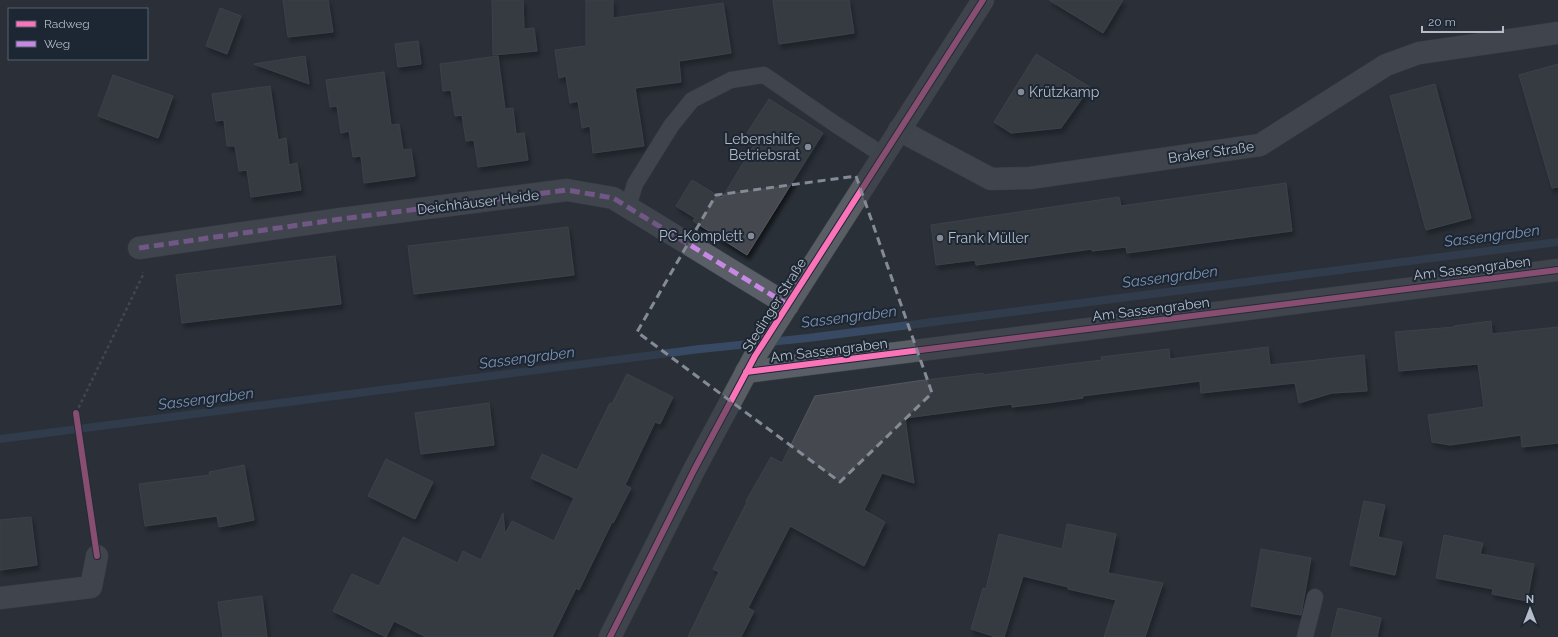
<svg xmlns="http://www.w3.org/2000/svg" width="1558" height="637" font-family="Raleway,sans-serif">
<style>
.lines{fill:none;stroke-linecap:round;stroke-linejoin:round}
.stream{stroke:#384963;stroke-width:8}
.building{fill:#444950;stroke:#52575f;filter:url(#shadow)}
.lane-casing{stroke:#484c53;stroke-width:17}
.street-casing{stroke:#484c53;stroke-width:23}
.secondary-casing{stroke:#484c53;stroke-width:23}
.path{stroke:#5d636a;stroke-width:2.5;stroke-dasharray:3 3;stroke-linecap:butt}
.lane{stroke:#5a5e66;stroke-width:16}
.street{stroke:#5a5e66;stroke-width:22}
.secondary{stroke:#595d64;stroke-width:22}
.quiet{stroke:#c787e3;stroke-width:5;stroke-dasharray:10 5;stroke-linecap:butt}
.cycleway-casing{stroke:#1d2633;stroke-width:8}
.cycleway{stroke:#fb73b8;stroke-width:6}
.marked{fill:none;stroke:#848b96;stroke-width:3;stroke-dasharray:8 5;stroke-linejoin:round}
.poi-dot{fill:#848b96;stroke:#1d2633;stroke-width:1.5}
.labels{text-anchor:middle;stroke-width:4;stroke-linejoin:round;paint-order:stroke}
.poi-label{font-size:14px;fill:#b4bcc9;stroke:#1d2633;text-anchor:start}
.street-label{font-size:14px;fill:#b4bcc9;stroke:#1d2633}
.water-label{font-size:15px;font-style:italic;fill:#7c92b1;stroke:#1d2633}
</style>
<defs>
<filter id="shadow"><feDropShadow dx="2.5" dy="4.5" stdDeviation="2" flood-color="#0009"/></filter>
</defs>
<rect width="100%" height="100%" fill="#2a3038"/>
<g class="lines">
<!-- stream -->
<path class="stream" d="M0 439 700 349 808 338 1558 242"/>
</g>
<!-- building -->
<path class="building" d="M283 0H328L333 32 288 37Z
M492 0H523L524 29 534 28 537 51 493 55Z
M586 0H613V18L723 3 731 53 679 61 681 82 635 88 644 146 593 153 590 126 582 128 578 101 570 103 566 76 559 78 555 50 586 46Z
M773 0H849L854 33 779 44Z
M1049 0H1123L1103 33Z
M220 8 241 16 227 54 206 46Z
M418 41 421 64 398 67 395 44Z
M1036 54 1090 87 1061 128 1011 133 994 122Z
M305 56 309 84 254 64Z
M498 56 505 109 513 108 516 134 524 133 528 160 478 167 474 140 466 141 462 115 455 116 451 90 443 91 440 64Z
M1558 64V187L1552 188 1519 75Z
M384 72 391 125 399 124 403 150 411 149 415 176 364 183 361 156 353 157 349 131 341 133 337 106 330 107 326 80Z
M113 75 173 96 158 138 98 116Z
M1435 84 1471 218 1426 230 1390 96Z
M270 86 278 140 286 138 289 165 297 163 301 190 251 197 247 170 239 171 235 146H227L224 120 216 121 212 94Z
M769 99 823 133 747 255 693 221 695 218 676 206 692 180 722 198 757 140 747 133Z
M1286 183 1292 231 1127 253 1126 247 1092 251V249L976 265 975 260 936 265 931 225 1119 197 1121 206Z
M568 227 574 275 414 294 408 246Z
M335 256 341 304 182 323 176 275Z
M1491 321 1492 334 1558 327V443L1522 447 1521 435 1450 445 1432 442 1428 415 1484 407 1478 364 1399 371 1395 332 1454 327V326Z
M1268 347 1270 365 1364 355 1367 391 1332 393 1299 403 1295 383 1201 393 1200 381 1082 396 1083 398 1046 403 1012 407V404L905 418 914 483 882 473 864 510 885 522 864 566 790 526 748 608 754 611 741 637H688L719 572 713 569 747 502 746 501 771 457 782 463 815 396 917 381 983 373V375L1102 360 1101 357 1169 349 1170 359Z
M627 374 673 397 660 424 655 422 625 485 631 488 613 523 612 522 579 590 576 588 552 637H426L394 621 386 637 333 611 352 574 379 586 403 537 458 563 463 551 481 560 503 513 505 534 512 521 554 541 574 498 531 478 542 454 577 470 610 403 612 404Z
M489 403 494 445 421 454 415 413Z
M386 459 433 482 415 519 368 496Z
M244 465 254 520 219 527 217 516 145 526 139 484 210 475 209 472Z
M1364 501 1385 505 1378 537 1402 542 1395 575 1350 565Z
M31 517 37 565 0 570V520Z
M1067 524 1116 534 1108 573 1163 583 1145 637H1104L1116 600 1068 589V587L1023 576 1004 637H996L971 629 983 588 986 589 999 534 1062 549Z
M1444 535 1483 543 1480 554 1534 564 1527 601 1492 594 1493 589 1436 578Z
M1261 549 1311 558 1301 615 1251 606Z
M262 596 267 637H223L218 602Z
M1338 608 1381 618 1377 637H1331Z"/>
<g class="lines">
<!-- lane casing -->
<g class="lane-casing">
<path id="lane" d="M628 207 635 184 671 126 692 100 731 80 764 75 835 124 883 155
M1305 637 1315 597"/>
</g>
<!-- street casing -->
<g class="street-casing">
<path id="street" d="M899 130 991 179 1030 178 1260 145 1386 65 1419 53 1558 33
M139 248 341 219 567 190 613 198 788 305
M746 372 1558 270
M0 598 91 587 97 556"/>
</g>
<!-- secondary casing -->
<g class="secondary-casing">
<path id="secondary" d="M610 637 694 470 755 356 983 0"/>
</g>
<!-- path -->
<path class="path" d="M76 413 143 275V272"/>
<!-- lane -->
<use href="#lane" class="lane"/>
<!-- street -->
<use href="#street" class="street"/>
<!-- secondary -->
<use href="#secondary" class="secondary"/>
<!-- quiet -->
<path class="quiet" d="M139 248 341 219 567 190 613 198 788 305"/>
<!-- cycleway casing -->
<g class="cycleway-casing">
<path id="cycleway" d="M746 372 1558 270
M76 413 97 556
M610 637 694 470 755 356 983 0"/>
</g>
<!-- cycleway -->
<use href="#cycleway" class="cycleway"/>
</g>
<!-- marked area -->
<path d="M0 0H1558V637H0ZM856 176 932 393 840 482 637 332 716 195Z" fill="#2a3038" fill-opacity=".55" fill-rule="evenodd"/>
<path class="marked" d="M856 176 932 393 840 482 637 332 716 195Z"/>
<!-- markers -->
<g class="poi-dot">
<circle cx="1021" cy="92" r="4"/>
<circle cx="808" cy="147" r="4"/>
<circle cx="751" cy="236" r="4"/>
<circle cx="940" cy="238" r="4"/>
</g>
<g class="labels">
<!-- poi labels -->
<g class="poi-label">
<text x="1029" y="97">Krützkamp</text>
<text x="800" y="144" text-anchor="end">Lebenshilfe<tspan x="800" dy="16">Betriebsrat</tspan></text>
<text x="743" y="241" text-anchor="end">PC-Komplett</text>
<text x="948" y="243">Frank Müller</text>
</g>
<!-- street labels -->
<g class="street-label">
<text transform="translate(1211 152) rotate(-8)" y="5">Braker Straße</text>
<text transform="translate(478 202) rotate(-7)" y="5">Deichhäuser Heide</text>
<text transform="translate(1472 268) rotate(-7)" y="5">Am Sassengraben</text>
<text transform="translate(774 305) rotate(-58)" y="5">Stedinger Straße</text>
<text transform="translate(1151 309) rotate(-7)" y="5">Am Sassengraben</text>
<text transform="translate(829 350) rotate(-7)" y="5">Am Sassengraben</text>
</g>
<!-- water labels -->
<g class="water-label">
<text transform="translate(1492 236) rotate(-7)" y="5">Sassengraben</text>
<text transform="translate(1170 277) rotate(-7)" y="5">Sassengraben</text>
<text transform="translate(849 317) rotate(-7)" y="5">Sassengraben</text>
<text transform="translate(527 358) rotate(-7)" y="5">Sassengraben</text>
<text transform="translate(206 399) rotate(-7)" y="5">Sassengraben</text>
</g>
</g>
<!-- legend -->
<rect x="8" y="8" width="140" height="52" fill="#1d2633" stroke="#59626f"/>
<rect x="16" y="21" width="20" height="6" fill="#fb73b8" stroke="#59626f"/>
<text x="44" y="28" font-size="12" fill="#b4bcc9">Radweg</text>
<rect x="16" y="41" width="20" height="6" fill="#c787e3" stroke="#59626f"/>
<text x="44" y="48" font-size="12" fill="#b4bcc9">Weg</text>
<!-- north arrow -->
<g transform="translate(1530 609)" stroke="#1d2633" stroke-width="3" paint-order="stroke">
<path d="M0-3L7 15L0 10L-7 15Z" fill="#b4bcc9"/>
<text y="-6" font-size="11" font-weight="bold" text-anchor="middle" fill="#b4bcc9">N</text>
</g>
<!-- scale -->
<path d="M1422 26v6h81v-6" fill="none" stroke="#b4bcc9" stroke-width="2"/>
<text x="1428" y="26" font-size="12" fill="#b4bcc9" stroke="#1d2633" stroke-width="3" paint-order="stroke">20 m</text>
</svg>
